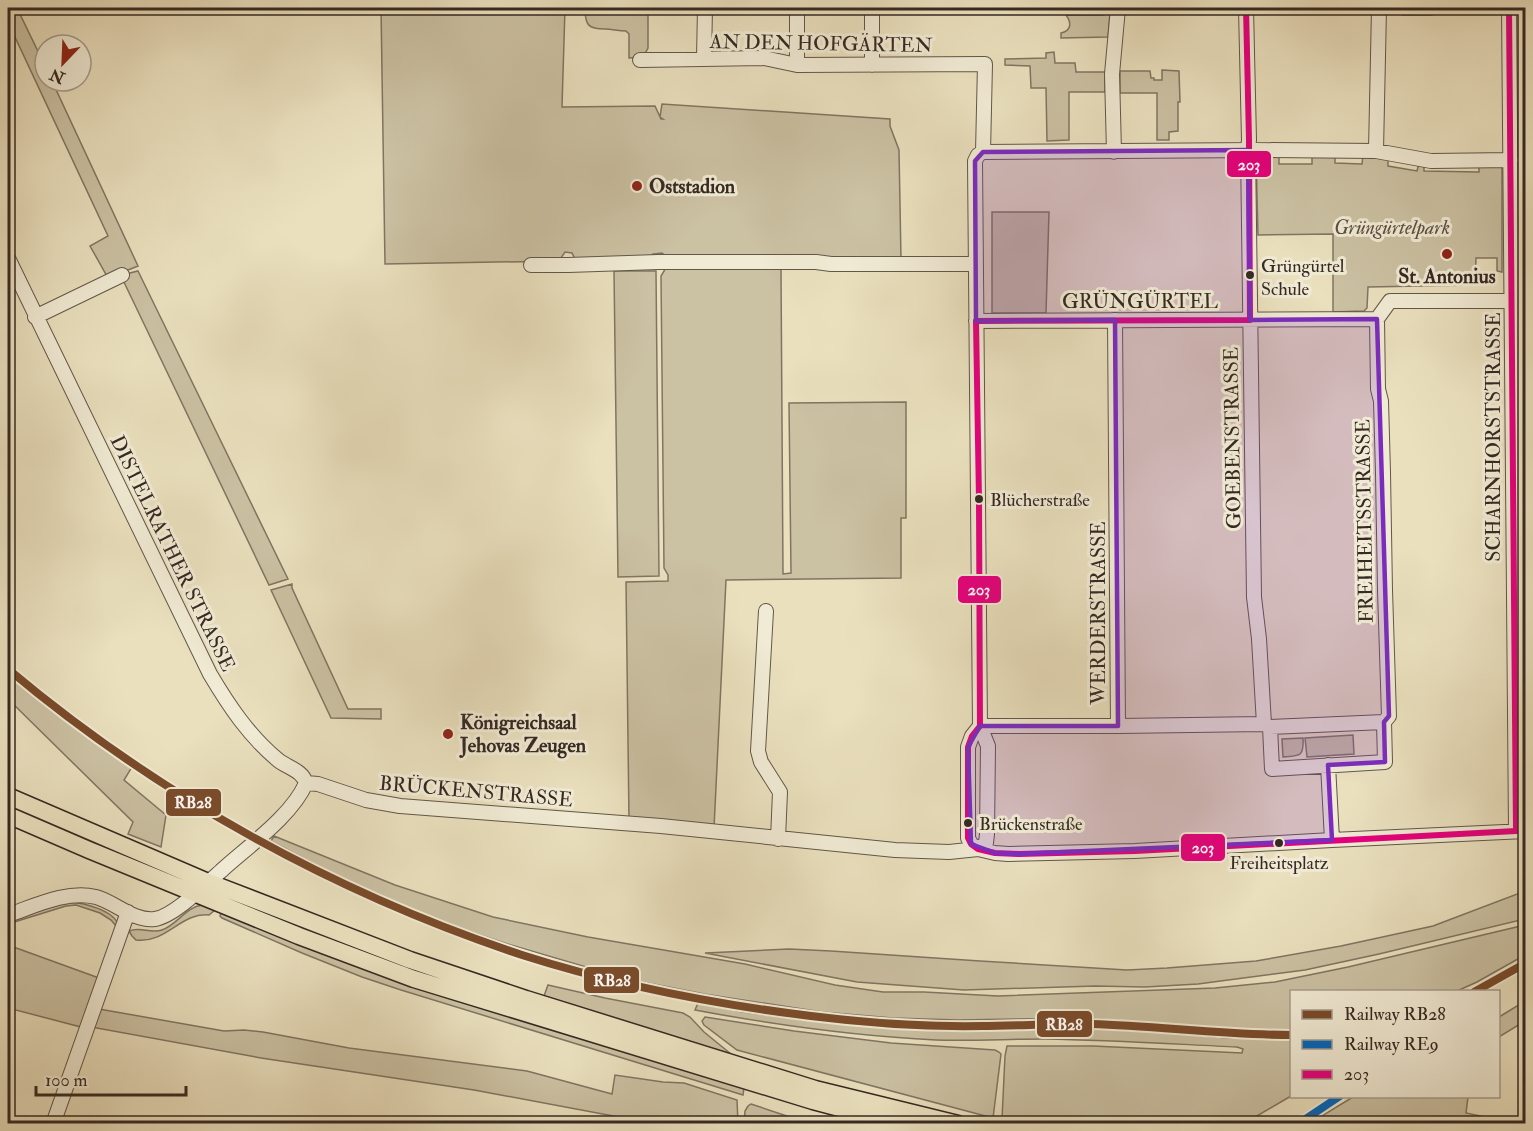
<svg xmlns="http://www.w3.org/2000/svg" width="1533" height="1131" font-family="'IM FELL Double Pica',serif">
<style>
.green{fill:#cbc1a3;stroke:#807562;stroke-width:1.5}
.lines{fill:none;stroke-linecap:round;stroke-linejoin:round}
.minor-casing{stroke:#625749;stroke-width:16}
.major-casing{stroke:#352922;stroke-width:19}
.minor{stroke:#f1ebd5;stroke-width:14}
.major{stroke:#eae0be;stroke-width:16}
.bus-1-casing{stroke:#f1ebd5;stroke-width:10}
.bus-1{stroke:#e5007d;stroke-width:6}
.rail-1-casing{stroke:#f1ebd5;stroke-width:12}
.rail-2-casing{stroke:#f1ebd5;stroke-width:12}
.rail-1{stroke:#7a4b2a;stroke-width:8}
.rail-2{stroke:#0065bd;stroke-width:8}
.marked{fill:#7b2cbf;fill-opacity:0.2;stroke:#7b2cbf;stroke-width:4.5;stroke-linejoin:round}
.poi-dot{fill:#8f2418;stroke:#f1ebd5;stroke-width:2}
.bus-dot{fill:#352922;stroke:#f1ebd5;stroke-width:2}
.labels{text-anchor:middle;stroke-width:6;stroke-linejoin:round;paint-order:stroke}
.bus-label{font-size:18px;fill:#352922;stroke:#f1ebd5;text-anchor:start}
.street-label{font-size:20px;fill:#352922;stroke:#f1ebd5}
.poi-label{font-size:20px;font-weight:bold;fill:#352922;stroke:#f1ebd5;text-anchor:start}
.park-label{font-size:20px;font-style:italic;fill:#5a4f42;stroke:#f1ebd5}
.line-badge{stroke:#f1ebd5;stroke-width:2}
.badge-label{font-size:16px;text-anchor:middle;font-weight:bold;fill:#fff}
</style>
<rect width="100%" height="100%" fill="#eae0be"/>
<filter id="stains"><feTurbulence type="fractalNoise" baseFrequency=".00333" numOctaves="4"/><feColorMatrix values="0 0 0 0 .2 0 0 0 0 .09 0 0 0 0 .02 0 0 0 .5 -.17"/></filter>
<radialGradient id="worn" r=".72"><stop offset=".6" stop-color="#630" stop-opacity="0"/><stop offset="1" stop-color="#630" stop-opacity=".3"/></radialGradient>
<!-- green -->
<path class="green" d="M8 8H17L45 66V81H52L138 266 108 278 90 246 108 236 8 22Z
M381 8H565L562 107 655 106 661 119H663L660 117 662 104 890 119V126L899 150 901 259 892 257 666 256 662 253 653 254 646 260 576 261 572 253 565 252 559 261 385 264Z
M585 8H648V48L643 57 629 58V34L626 31C618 31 612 29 605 29 588 29 585 25 585 8Z
M1388 8H1432V15H1402V12H1388Z
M1104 13H1110L1108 37 1061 38V33C1071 31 1072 23 1066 15H1103Z
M1054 52 1055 63H1075L1076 72H1105V92H1069V140L1047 141 1046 88H1031L1030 66 1005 65V59L1046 58V53Z
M1162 70 1179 71 1180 102H1178V131L1169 132V140H1157V93H1120V71H1150L1151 78H1154V80H1162Z
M1279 154V164H1312V154H1335V163L1362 164 1363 155 1388 158V166L1417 171 1419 163 1424 164V171L1479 172V165L1502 164V272L1497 271V258H1476L1475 285 1368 287 1367 308 1364 311 1333 312V234L1258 235 1256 155Z
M992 212H1049L1046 313H992Z
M667 266H779L781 270 783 574 791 573 789 403 906 402V518H901V578L726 580 714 828 629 819 626 582 668 581V575L664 568 661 276Z
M138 271 288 579 269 585 122 278 126 274Z
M614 271H656L659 576 618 577Z
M292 584V588L348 709H381V719L331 718 271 590Z
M8 674 79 731 132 767 124 780 166 815 161 847 128 834 133 822 8 699Z
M1353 735 1354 754 1307 757 1305 738Z
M1303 738C1304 757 1300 756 1283 757L1282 739Z
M274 836 395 885 493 917 588 937 745 964 835 985 883 992H924L998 996 1215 988 1275 982 1348 967 1525 925V955L1477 982 1457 991 1292 992 1291 1031 1218 1030 1088 1018 958 1020 893 1018 822 1012 704 994 643 982 586 967 511 945 453 926 405 907 331 873 271 841Z
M1525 891V919L1379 954 1305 970 1198 984 1145 987 1095 986 964 990 857 982 705 953 789 949 831 951 980 961 1127 970 1167 968 1256 961 1341 946 1433 926Z
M69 902C84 903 114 910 119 926L117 927 111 920 100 913 76 905 66 906 8 924V920Z
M202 905 215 910 209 915C181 912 166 944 136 940L132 936 129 931C140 926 150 934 162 930 177 925 186 907 202 905Z
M221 913 744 1088 743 1095 401 990 362 977 302 953 222 918 220 916Z
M8 945 99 978 81 1027 8 1008Z
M548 985 605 998 683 1013 690 1017 704 1032 731 1054 544 996Z
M1525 1001V1021L1499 1037V1017Z
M698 1003 743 1012 804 1020 918 1027H1112L1226 1038 1291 1039V1096L1245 1123H1023L1002 1119 1005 1056 1007 1046H1093L1242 1053 1243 1049 1237 1047C1173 1044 1109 1040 1045 1039 1009 1039 972 1041 936 1040 855 1036 775 1025 695 1010Z
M99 1009 224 1031 244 1030 263 1032 349 1048 527 1071 612 1094 615 1075 663 1082 684 1083 737 1100 738 1123H648L640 1121 474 1090 261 1058 91 1027Z
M705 1017 794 1031 891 1043 995 1050 999 1052 1001 1054 993 1118 737 1050 704 1025 702 1021Z
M1353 1097H1468L1466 1113 1490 1118 1488 1124 1310 1123Z
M751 1104 808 1123H744L745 1111 748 1106Z"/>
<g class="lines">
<!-- minor casing -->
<g class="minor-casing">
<path id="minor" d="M797 8V65
M872 8V65
M1246 8 1249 140 1248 150 1254 597 1259 639 1264 724
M1509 8 1516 831
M704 58 705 8
M640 60 764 58 797 65 985 64 983 152
M1376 151 1379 8
M1114 152 1112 74 1118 8
M8 258 210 674C229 706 249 736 278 760 288 768 302 770 306 783
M531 265H568L658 262H816L831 264H976
M35 317 122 275
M1377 319 1378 389 1381 401 1383 473 1385 590 1389 716 1384 722
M1377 319 1390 301H1511
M1115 320 1118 726
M976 321 1377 319
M766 611 758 751 761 762 780 792 778 839
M980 726H1118L1264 724 1270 727 1384 722
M1270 727 1272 769 1385 762 1384 722
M1328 765 1332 840
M306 783 318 784 366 800 400 806 661 826 895 850 949 852 978 849 995 853 1008 854 1135 851 1332 840 1526 831
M978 849 986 843 987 834 988 746 980 726C980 537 977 349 975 161L978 155 983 152 1256 150 1376 151 1431 161 1511 160
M978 849 971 844 968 838V747L972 736 980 726
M8 915C35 906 66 890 96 897 115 902 134 922 155 919 174 916 206 884 221 871 247 847 292 816 306 783
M53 1124 128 912"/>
</g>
<!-- major casing -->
<g class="major-casing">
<path id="major" d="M8 796 208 882 410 960 526 999 815 1089 958 1124
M8 815 89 850 299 936 414 979 813 1101 900 1124"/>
</g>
<!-- minor -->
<use href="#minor" class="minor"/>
<!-- major -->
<use href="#major" class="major"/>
<!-- bus-1 casing -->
<g class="bus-1-casing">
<path id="bus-1" d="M1246 8 1249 140 1250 320
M1509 8 1516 831
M976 321 979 500 980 726 972 736 968 747V838L971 844 978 849 995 853 1019 854 1135 851 1516 831
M976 321 1250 320"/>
</g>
<!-- bus-1 -->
<use href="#bus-1" class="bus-1"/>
<!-- rail-1 casing -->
<g class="rail-1-casing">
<path id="rail-1" d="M8 669C159 796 335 893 522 955 616 985 713 1004 811 1016 867 1023 925 1027 982 1026 1019 1026 1056 1023 1092 1024 1159 1026 1224 1035 1292 1035
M1474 992 1526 963"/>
</g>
<!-- rail-2 casing -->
<g class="rail-2-casing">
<path id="rail-2" d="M1298 1124 1340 1096"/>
</g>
<!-- rail-1 -->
<use href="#rail-1" class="rail-1"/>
<!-- rail-2 -->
<use href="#rail-2" class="rail-2"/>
</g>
<!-- marked area -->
<path class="marked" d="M1248 150 1250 320 1377 319 1389 716 1384 722 1385 762 1328 765 1332 840 1019 854 995 853 971 844 968 747 980 726H1118L1115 320 976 321 975 161 983 152Z"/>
<!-- markers -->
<g class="poi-dot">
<circle cx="637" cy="186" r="6"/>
<circle cx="1447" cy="254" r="6"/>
<circle cx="448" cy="734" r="6"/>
</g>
<g class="bus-dot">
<circle cx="1250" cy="275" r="5"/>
<circle cx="979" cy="499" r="5"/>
<circle cx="968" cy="823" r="5"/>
<circle cx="1279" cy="843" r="5"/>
</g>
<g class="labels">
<!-- bus labels -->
<g class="bus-label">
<text x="1261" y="272">Grüngürtel<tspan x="1261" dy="23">Schule</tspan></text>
<text x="990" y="506">Blücherstraße</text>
<text x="979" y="830">Brückenstraße</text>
<text x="1279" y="869" text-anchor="middle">Freiheitsplatz</text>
</g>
<!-- street labels -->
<g class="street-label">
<text transform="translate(821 43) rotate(1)" y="7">AN DEN HOFGÄRTEN</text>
<text x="1140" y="308">GRÜNGÜRTEL</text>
<text transform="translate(1493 437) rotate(-90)" y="7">SCHARNHORSTSTRASSE</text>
<text transform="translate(1232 438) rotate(-91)" y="7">GOEBENSTRASSE</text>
<text transform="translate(1364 521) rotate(-91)" y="7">FREIHEITSSTRASSE</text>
<text transform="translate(173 553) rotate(64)" y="7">DISTELRATHER STRASSE</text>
<text transform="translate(1098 613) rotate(-90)" y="7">WERDERSTRASSE</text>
<text transform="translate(476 791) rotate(5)" y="7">BRÜCKENSTRASSE</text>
</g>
<!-- poi labels -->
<g class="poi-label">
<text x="649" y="193">Oststadion</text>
<text x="1447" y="283" text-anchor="middle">St. Antonius</text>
<text x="460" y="729">Königreichsaal<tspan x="460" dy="23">Jehovas Zeugen</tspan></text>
</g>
<!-- park labels -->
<g class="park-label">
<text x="1392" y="234">Grüngürtelpark</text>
</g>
</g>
<g class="line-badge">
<rect x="1226" y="150" width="46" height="28" rx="6" fill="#e5007d"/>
<rect x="957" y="575" width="45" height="29" rx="6" fill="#e5007d"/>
<rect x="165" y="788" width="57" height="29" rx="6" fill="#7a4b2a"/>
<rect x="1180" y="833" width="46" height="29" rx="6" fill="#e5007d"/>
<rect x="583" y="966" width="57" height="28" rx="6" fill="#7a4b2a"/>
<rect x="1036" y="1010" width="57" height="28" rx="6" fill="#7a4b2a"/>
</g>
<g class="badge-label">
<text x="1249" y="170">203</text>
<text x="979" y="595">203</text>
<text x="193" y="808">RB28</text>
<text x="1203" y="853">203</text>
<text x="612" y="986">RB28</text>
<text x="1064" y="1030">RB28</text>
</g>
<!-- margin -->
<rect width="1533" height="1131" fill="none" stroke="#eae0be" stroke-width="30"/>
<rect x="9" y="9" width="1515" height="1113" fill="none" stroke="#352922" stroke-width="3"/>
<rect x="15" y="15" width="1503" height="1101" fill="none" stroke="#352922" stroke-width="1.5"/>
<!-- legend -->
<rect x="1290" y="990" width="210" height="108" fill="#f1ebd5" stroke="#a69d8d" stroke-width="1.5"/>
<rect x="1302" y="1010" width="30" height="9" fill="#7a4b2a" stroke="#a69d8d" stroke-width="1.5"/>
<text x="1344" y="1020" font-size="18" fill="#352922">Railway RB28</text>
<rect x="1302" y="1040" width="30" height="9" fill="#0065bd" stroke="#a69d8d" stroke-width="1.5"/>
<text x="1344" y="1050" font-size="18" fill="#352922">Railway RE9</text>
<rect x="1302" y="1070" width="30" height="9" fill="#e5007d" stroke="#a69d8d" stroke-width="1.5"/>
<text x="1344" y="1080" font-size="18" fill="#352922">203</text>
<!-- north arrow -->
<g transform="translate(63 63) rotate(203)"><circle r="28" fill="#f1ebd5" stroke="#a69d8d" stroke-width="1.5"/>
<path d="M0-4.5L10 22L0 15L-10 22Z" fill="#8f2418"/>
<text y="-9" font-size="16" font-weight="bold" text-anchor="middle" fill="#352922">N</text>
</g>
<!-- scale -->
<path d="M36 1086v9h150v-9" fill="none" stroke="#352922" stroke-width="3"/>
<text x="45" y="1086" font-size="18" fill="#352922" stroke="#f1ebd5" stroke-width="4.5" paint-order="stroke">100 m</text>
<rect width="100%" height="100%" filter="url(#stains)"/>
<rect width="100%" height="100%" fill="url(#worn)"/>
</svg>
